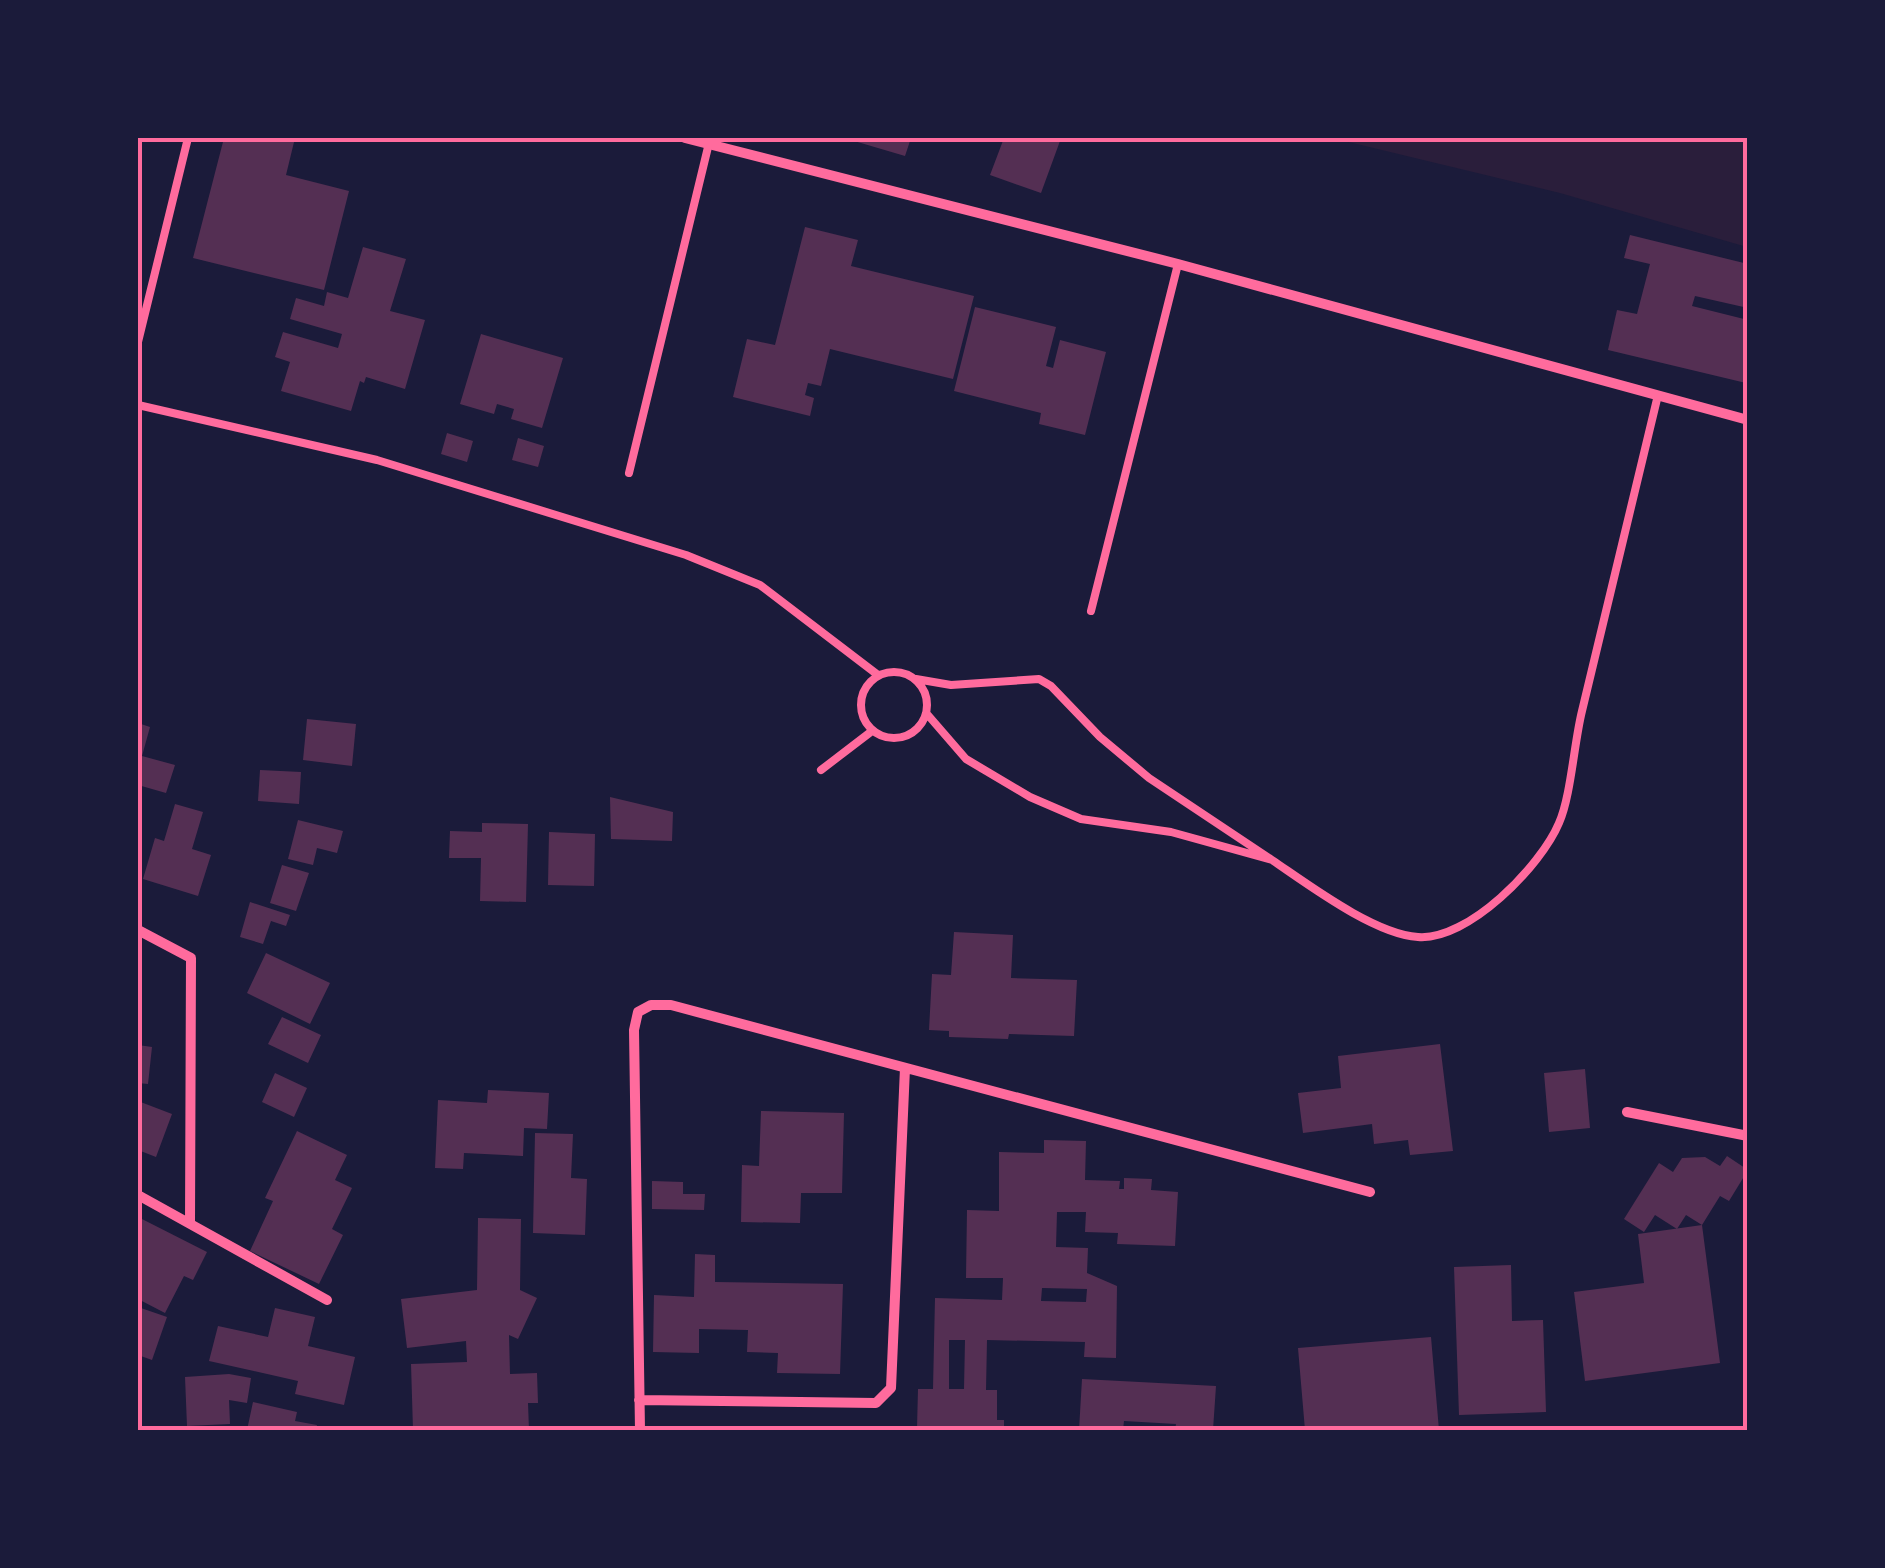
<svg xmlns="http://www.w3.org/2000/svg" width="1885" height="1568" font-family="Cabin,sans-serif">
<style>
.green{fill:#2a1e3b}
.building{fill:#542f53;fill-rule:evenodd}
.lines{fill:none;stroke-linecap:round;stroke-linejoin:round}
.service{stroke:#ff6b9d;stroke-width:8}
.minor{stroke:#ff6b9d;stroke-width:10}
.neatline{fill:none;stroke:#ff6b9d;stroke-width:4}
</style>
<rect width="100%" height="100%" fill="#1b1b3a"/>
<!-- green -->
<path class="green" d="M1332 138H1747V247L1560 193Z"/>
<!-- building -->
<path class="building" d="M224 138H295L286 175 349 191 324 290 193 258Z
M844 138H911L905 156Z
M1004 138H1051L1060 141 1041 193 990 175Z
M805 227 858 240 851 266 974 296 953 379 830 349 821 386 808 383 805 395 814 398 810 416 733 397 747 339 775 345Z
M1630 235 1748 264V308L1695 296 1692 306 1748 320 1746 383 1608 350 1617 310 1637 314 1650 264 1624 258Z
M363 247 406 259 390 311 425 320 405 389 366 377 364 383 360 381 351 411 281 391 290 362 275 357 283 332 338 348 342 334 290 319 296 298 324 306 327 292 348 298Z
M975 307 1056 327 1046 366 1053 368 1060 340 1106 352 1085 435 1039 424 1041 413 954 391Z
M481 334 563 358 542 428 511 419 514 409 497 404 494 414 460 404Z
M447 433 473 441 467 462 441 454Z
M518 438 544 446 538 467 512 460Z
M307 719 356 724 352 766 303 760Z
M138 723 150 727 142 756 175 765 166 793 138 785Z
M260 770 301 772 299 804 258 801Z
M610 797 673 812 672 841 611 839Z
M175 804 203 812 192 849 211 855 198 896 143 879 155 838 164 841Z
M298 820 343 831 337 853 317 848 313 865 288 859Z
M482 823 528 824 526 902 480 901 481 858H449L450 831 482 832Z
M549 832 595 834 594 886 548 885Z
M282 865 309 873 296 911 270 903Z
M250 902 290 915 286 926 271 921 263 944 240 937Z
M954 932 1013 935 1011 978 1077 980 1074 1036 1009 1034 1008 1039 949 1037V1031L929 1030 932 974 951 975Z
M266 953 330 983 310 1024 247 993Z
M282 1017 321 1035 308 1063 268 1044Z
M1440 1044 1453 1151 1410 1155 1408 1140 1374 1144 1372 1124 1303 1133 1298 1093 1341 1088 1338 1056Z
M138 1045 152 1047 148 1084 138 1083Z
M1585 1069 1590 1128 1549 1132 1544 1073Z
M275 1073 307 1088 294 1117 262 1102Z
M488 1090 549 1093 547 1129 524 1128 523 1156 464 1153 463 1169 435 1168 438 1100 487 1103Z
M138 1101 172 1114 156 1157 138 1150Z
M761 1111 844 1113 842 1193H801L800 1223 741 1222 742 1165 759 1166Z
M297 1131 347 1155 335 1180 352 1188 332 1229 343 1235 319 1284 250 1251 273 1201 265 1198Z
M535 1133 573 1134 571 1178 587 1179 585 1235 533 1233Z
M1044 1140 1086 1141 1085 1180 1120 1181 1119 1189H1124V1178L1152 1179 1151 1190 1178 1192 1175 1246 1117 1244 1118 1233 1085 1232 1086 1212H1057L1056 1247 1088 1248 1087 1273 1117 1286 1116 1358 1084 1357 1085 1342 987 1340 986 1390H997V1420H1004V1430L917 1428 918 1389H933L935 1298 1002 1300 1003 1278H966L967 1210 999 1211V1152L1044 1153ZM1042 1288 1087 1289 1086 1302 1041 1301ZM949 1340H965L964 1389H949Z
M1727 1156 1748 1170 1729 1201 1720 1196 1702 1225 1686 1215 1677 1229 1655 1215 1644 1232 1624 1219 1659 1163 1673 1172 1682 1158 1705 1157 1720 1166Z
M652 1181 683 1182V1194H705L704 1210 652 1209Z
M138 1217 207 1252 193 1280 184 1276 165 1313 138 1299Z
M478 1218 521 1219 520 1290 537 1298 518 1339 509 1335 510 1374 537 1373 538 1403H528L529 1430H413L411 1364 467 1362 466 1341 407 1348 401 1299 477 1290Z
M1702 1225 1720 1363 1585 1381 1574 1292 1644 1283 1638 1234Z
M695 1254 715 1255V1282L843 1284 840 1374 777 1373 778 1353 747 1352 748 1330 699 1329V1353L653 1352 654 1295 694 1297Z
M1511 1265 1512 1321 1543 1320 1546 1412 1459 1415 1454 1267Z
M138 1307 167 1317 152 1360 138 1355Z
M275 1308 315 1317 308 1346 355 1357 344 1405 295 1394 298 1381 209 1361 218 1326 268 1337Z
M1431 1337 1439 1430H1305L1298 1348Z
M229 1374 251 1378 247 1403 229 1400 230 1424 187 1426 185 1377Z
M1082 1379 1216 1386 1213 1430H1175L1176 1424 1124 1421 1123 1430H1079Z
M253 1402 297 1412 295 1421 317 1425 316 1430H247Z"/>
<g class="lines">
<!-- service -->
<path class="service" d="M138 342 188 138
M138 405 377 460 686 555 760 585 878 675
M629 473 709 143
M1091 611 1178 264
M861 705a33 33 0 1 1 66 0a33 33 0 1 1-66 0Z
M916 679 951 685 1039 679 1051 686 1100 737 1149 778 1272 860 1171 832 1081 819 1030 797 966 759 927 714
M821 770 872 731
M1272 860C1309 885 1374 934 1418 937 1468 941 1541 866 1559 823 1571 796 1574 743 1582 711 1607 606 1633 500 1658 395"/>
<!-- minor -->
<path class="minor" d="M685 138 1178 264 1748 420
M138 930 191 958 190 1223
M1627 1112 1748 1136
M138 1195 327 1300
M639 1400 876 1403 891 1388 905 1068
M640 1430 634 1030 638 1012 651 1005H671L1370 1192"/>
</g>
<!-- border -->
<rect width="1885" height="1568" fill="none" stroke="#1b1b3a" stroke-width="280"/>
<rect x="140" y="140" width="1605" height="1288" class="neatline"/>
</svg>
